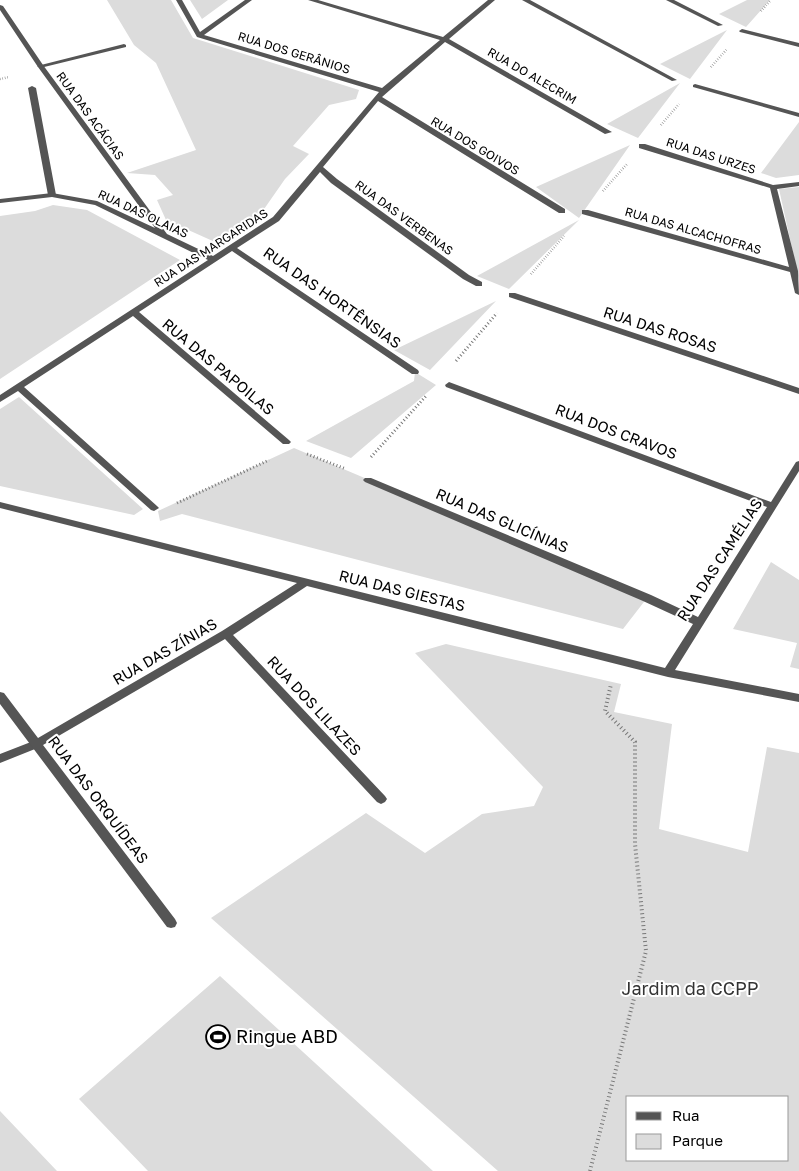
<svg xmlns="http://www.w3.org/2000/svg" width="799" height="1171" font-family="'Golos Text',sans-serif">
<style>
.green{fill:#dcdcdc;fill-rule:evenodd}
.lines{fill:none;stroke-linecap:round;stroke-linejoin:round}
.path-far2{stroke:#777;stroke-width:2.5;stroke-dasharray:0.5 2;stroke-linecap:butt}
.path-far1{stroke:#777;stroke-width:3;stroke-dasharray:1 2.5;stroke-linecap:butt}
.path{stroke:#777;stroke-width:4;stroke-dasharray:1 3;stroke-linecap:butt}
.lane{fill:#555;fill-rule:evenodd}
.street{fill:#555;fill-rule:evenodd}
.labels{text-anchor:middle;stroke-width:4;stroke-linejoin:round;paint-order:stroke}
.far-street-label{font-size:12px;fill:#000;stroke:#fff}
.street-label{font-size:15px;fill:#000;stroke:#fff}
.near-park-label{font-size:18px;fill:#333;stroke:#fff}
.near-poi-label{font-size:18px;fill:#000;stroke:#fff;text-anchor:start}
</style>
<rect width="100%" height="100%" fill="#fff"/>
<!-- green -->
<path class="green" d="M107 0H171L193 38 359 90 356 99 329 105 293 146 309 154 285 179 262 212 215 242 166 220 157 200 173 195 155 175 127 173 196 150 156 63 134 45Z
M190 0H228L202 19Z
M747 0H770L746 27 719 14Z
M727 30 690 79 660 64Z
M680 83 638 138 607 124Z
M799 122V175L776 178 761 173Z
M630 145 579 218 536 187Z
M799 187V280L779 189Z
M53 205 87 210 180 260 0 379V216L35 211Z
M579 220 509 289 477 276Z
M496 301 430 370 394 350Z
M415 372 436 385 351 458 306 441 414 381Z
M19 397 143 509 134 515 0 486V409Z
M294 448 647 598 623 629 182 514 160 521 158 511Z
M771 562 799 580V669L790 667 797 643 733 629Z
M446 644 621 684 614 712 672 724 659 829 748 852 767 747 799 753V1171H498L211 918 366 813 425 853 482 814 534 806 543 787 415 653ZM628 1097H788V1160H628Z
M220 976 433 1171H148L79 1099Z
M0 1111 57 1171H0Z"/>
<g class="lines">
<!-- path-far2 -->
<path class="path-far2" d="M761 11 771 0
M711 67 727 49
M0 79 9 77
M661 125 679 104
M603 191 627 164
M531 274 564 236"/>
<!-- path-far1 -->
<path class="path-far1" d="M456 361 497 313
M307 454 346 469
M371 457 426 396
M177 503 269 460"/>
<!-- path -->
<path class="path" d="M590 1171 646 951 635 844V742L605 711 611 684"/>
<!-- lane -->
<path class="lane" d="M124 44 126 45V47L40 68 37 66Z
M32 86 36 88 56 195 52 197 48 195 28 88Z
M36 740 40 741 41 744 40 747 0 763V754Z"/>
<!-- street -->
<path class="street" d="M176 0H182L200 32 245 0H252L204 35 382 88 440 40 308 0H318L443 37 488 0H495L449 39 612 132 605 134 445 42 382 97 565 209V213H559L378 101 323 167 337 179 469 275 482 282V286H476L463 279 331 183 320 172 279 221 237 248 418 370 419 372 418 374H412L232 251 139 312 289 440 291 442 289 444H283L133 316 24 387 157 506 159 508 154 511 151 510 18 391 0 402V395L208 260 95 205 52 197 0 203V199L52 193 97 201 155 228 38 67 0 10V5L3 6 43 65 167 234 213 256 273 217 379 92 197 37Z
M522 0H530L677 80 672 81Z
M666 0H674L723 25 718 26Z
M742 29 799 43V47L740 32 739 31Z
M695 84 799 113V117L693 87V85Z
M639 144H645L773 185 799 182V186L777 189 798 271 799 295 795 293 790 272 582 214V210H588L789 267 770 188 639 148Z
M509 293H515L799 388V394L509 297Z
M449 382 771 502 796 462 799 461V471L675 670 799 694V702L668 677 307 586 233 635 385 796 387 799 385 802 381 804 377 802 225 639 43 745 175 919 177 923 175 927 171 928 167 927 0 704V692L4 693 38 738 222 631 297 583 0 508V502L665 668 693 624 643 601 365 482 363 480 365 478H371L651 595 698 617 767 507 446 387 445 385Z"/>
</g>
<!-- icons -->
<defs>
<g id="stadium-ring" transform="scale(1.25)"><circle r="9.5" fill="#fff" stroke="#000" stroke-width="1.5"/><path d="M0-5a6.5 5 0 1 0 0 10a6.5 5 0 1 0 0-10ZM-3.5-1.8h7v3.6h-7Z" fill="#000"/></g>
</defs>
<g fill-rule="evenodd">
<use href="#stadium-ring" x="218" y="1037"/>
</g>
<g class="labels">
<!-- far-street labels -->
<g class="far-street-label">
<text transform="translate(294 53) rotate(17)" y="4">RUA DOS GERÂNIOS</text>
<text transform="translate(532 76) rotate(30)" y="4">RUA DO ALECRIM</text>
<text transform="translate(90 116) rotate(54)" y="4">RUA DAS ACÁCIAS</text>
<text transform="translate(475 146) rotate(31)" y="4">RUA DOS GOIVOS</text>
<text transform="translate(711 156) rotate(18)" y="4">RUA DAS URZES</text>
<text transform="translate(143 214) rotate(25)" y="4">RUA DAS OLAIAS</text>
<text transform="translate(404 218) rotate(36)" y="4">RUA DAS VERBENAS</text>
<text transform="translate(693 231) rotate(16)" y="4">RUA DAS ALCACHOFRAS</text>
<text transform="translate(211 248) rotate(-33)" y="4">RUA DAS MARGARIDAS</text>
</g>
<!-- street labels -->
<g class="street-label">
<text transform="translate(332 298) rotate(35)" y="5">RUA DAS HORTÊNSIAS</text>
<text transform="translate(660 330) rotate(18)" y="5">RUA DAS ROSAS</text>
<text transform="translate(218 367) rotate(40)" y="5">RUA DAS PAPOILAS</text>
<text transform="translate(616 432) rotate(21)" y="5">RUA DOS CRAVOS</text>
<text transform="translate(502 521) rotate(23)" y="5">RUA DAS GLICÍNIAS</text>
<text transform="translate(720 560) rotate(-57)" y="5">RUA DAS CAMÉLIAS</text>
<text transform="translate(402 591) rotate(14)" y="5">RUA DAS GIESTAS</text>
<text transform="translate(165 652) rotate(-30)" y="5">RUA DAS ZÍNIAS</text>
<text transform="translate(314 706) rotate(47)" y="5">RUA DOS LILAZES</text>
<text transform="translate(98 800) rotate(53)" y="5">RUA DAS ORQUÍDEAS</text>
</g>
<!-- near-park labels -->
<g class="near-park-label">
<text x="690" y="995">Jardim da CCPP</text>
</g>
<!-- near-poi labels -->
<g class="near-poi-label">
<text x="236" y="1043">Ringue ABD</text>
</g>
</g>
<!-- legend -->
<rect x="626" y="1096" width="162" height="65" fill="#ffffff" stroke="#999999"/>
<rect x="636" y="1112" width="25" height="8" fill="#555555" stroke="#999999"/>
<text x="672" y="1121" font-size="15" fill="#000000">Rua</text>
<rect x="636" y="1134" width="25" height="15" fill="#dcdcdc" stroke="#999999"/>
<text x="672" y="1146" font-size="15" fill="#000000">Parque</text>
</svg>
